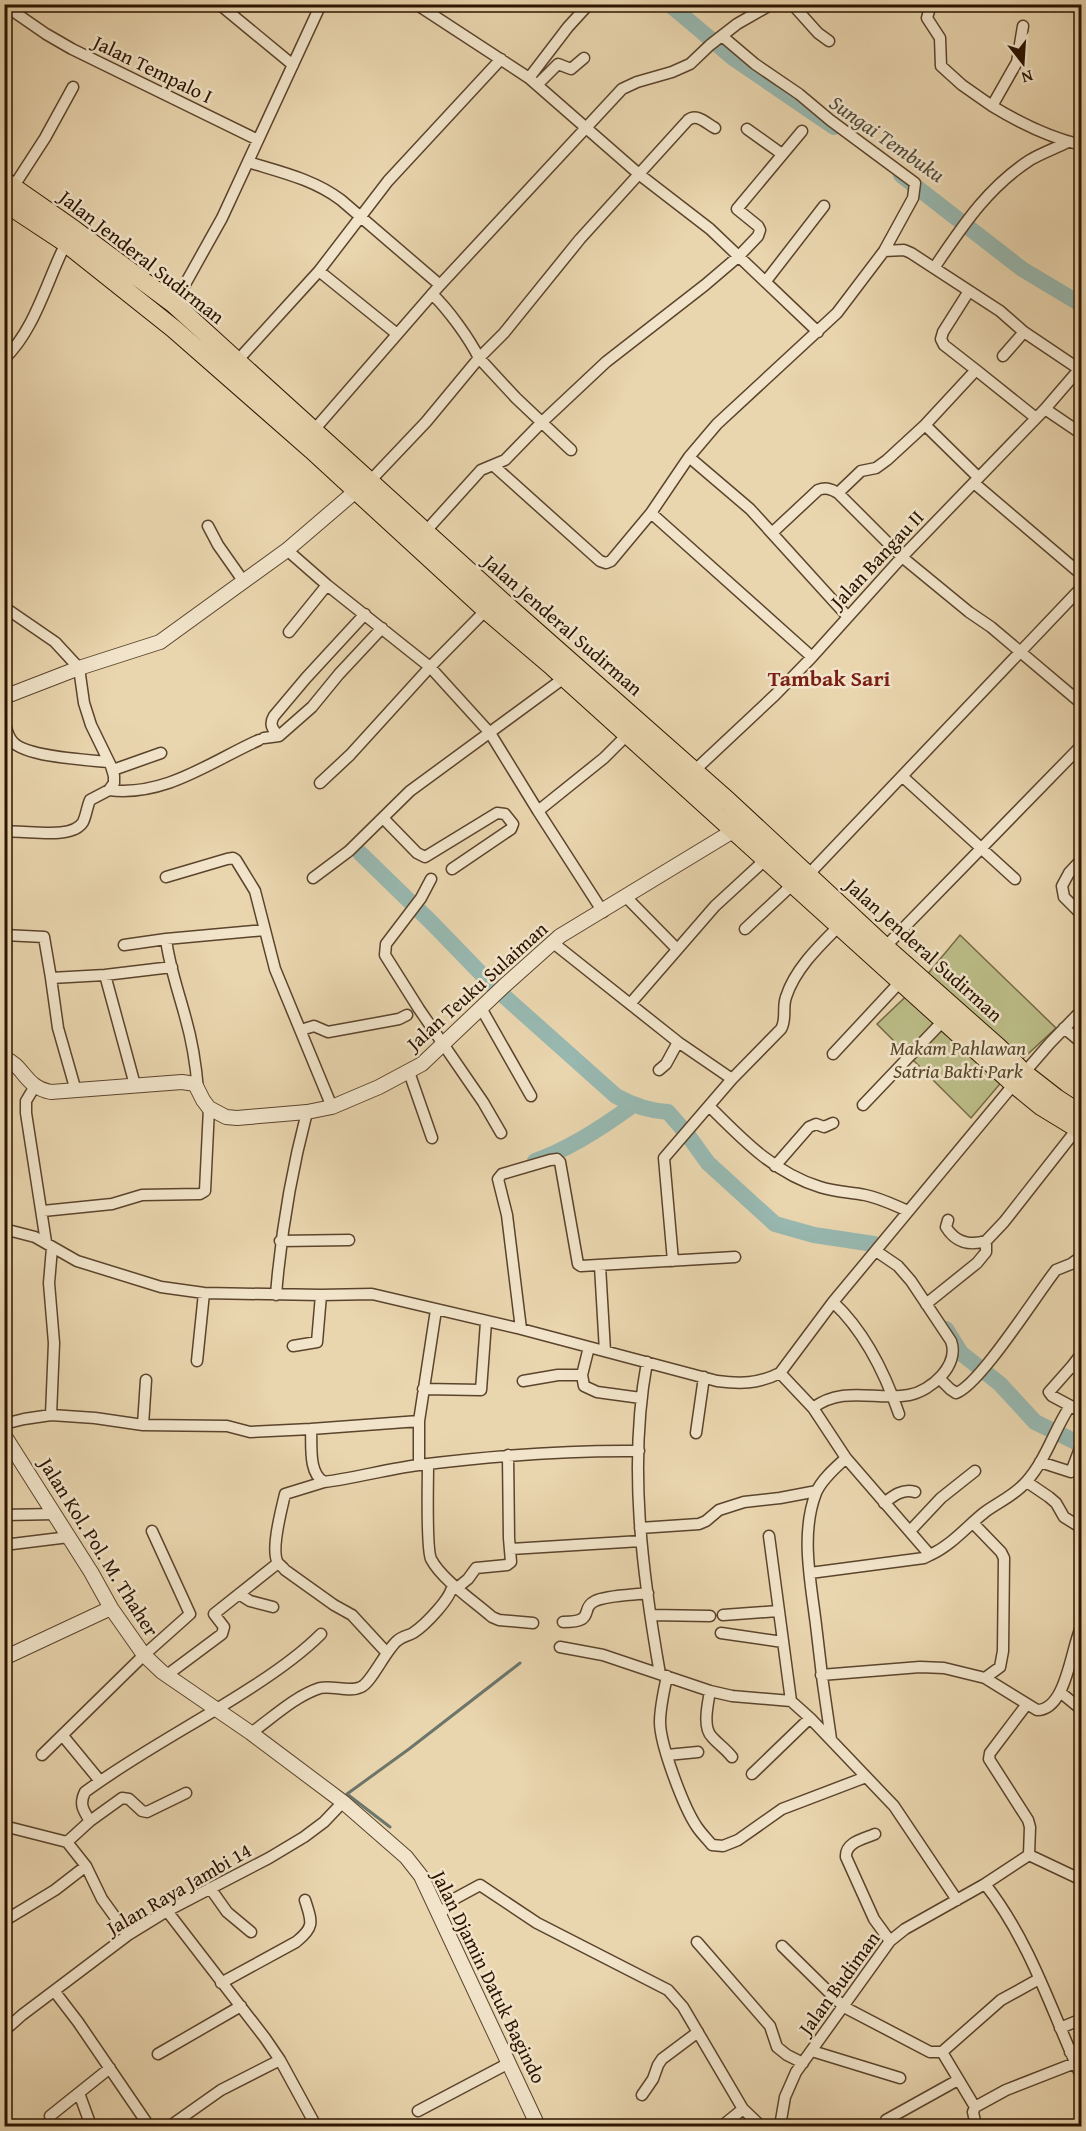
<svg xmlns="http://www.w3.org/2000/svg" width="1086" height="2131" font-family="'Gentium Book Plus',serif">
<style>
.green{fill:#bbbc87;stroke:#746844;stroke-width:1.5}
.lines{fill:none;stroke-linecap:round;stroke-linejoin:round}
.stream{stroke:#6d766a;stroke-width:3}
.river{stroke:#98b8b0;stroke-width:16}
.minor-casing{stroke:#5b442c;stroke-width:13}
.tertiary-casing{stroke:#5b442c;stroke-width:16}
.trunk-casing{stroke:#2c1400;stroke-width:20}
.minor{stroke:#f1e4ca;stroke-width:10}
.tertiary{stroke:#f1e4ca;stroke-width:14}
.trunk{stroke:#e9d5ae;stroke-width:18}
.labels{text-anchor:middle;stroke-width:5;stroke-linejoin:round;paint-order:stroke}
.street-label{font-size:20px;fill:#2c1400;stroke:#f1e4ca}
.park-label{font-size:20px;font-style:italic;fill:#574628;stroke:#f1e4ca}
.water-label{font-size:21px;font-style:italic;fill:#524d3e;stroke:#f1e4ca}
.quarter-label{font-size:22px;font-weight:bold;fill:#7a1f14;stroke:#f1e4ca}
</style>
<rect width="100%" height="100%" fill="#e9d5ae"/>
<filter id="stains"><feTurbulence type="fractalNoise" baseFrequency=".00333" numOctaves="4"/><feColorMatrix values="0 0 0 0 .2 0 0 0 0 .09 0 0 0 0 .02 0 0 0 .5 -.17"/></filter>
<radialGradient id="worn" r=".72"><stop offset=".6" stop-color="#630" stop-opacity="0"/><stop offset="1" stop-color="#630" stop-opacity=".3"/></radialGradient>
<!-- green -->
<path class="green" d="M960 935 1056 1028 1016 1065 971 1118 877 1024 921 982Z"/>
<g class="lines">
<!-- stream -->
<path class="stream" d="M390 1827 347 1794 409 1749 520 1663"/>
<!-- river -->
<path class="river" d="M669 4 733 58 834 127
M901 175 1022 269 1082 305
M360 853 432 923 495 988 616 1096C634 1106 649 1111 668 1112L687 1134 708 1163 775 1224 814 1235 874 1244
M535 1161C570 1149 603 1127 633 1105
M946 1329 961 1353 1000 1384 1035 1422 1082 1445"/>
<!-- minor casing -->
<g class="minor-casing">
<path id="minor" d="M219 4 293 65
M416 4 529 78 640 175 710 229 818 332
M792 4 818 33 829 41
M931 4 927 18 940 38 941 66 962 85 992 106
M4 5 46 34 72 49 258 140
M1023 26 1017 62 992 106C1020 123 1050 138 1082 145
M529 78 568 27 589 4
M537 85 558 64 571 69 584 58
M747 129 782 154
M248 162C280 172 313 179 341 200L440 285
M10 192 45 138 73 87
M884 251 904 250 911 253 1000 311 1024 332 1079 369
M934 268C962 227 987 188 1030 160 1042 153 1056 148 1068 142
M319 271 397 334
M766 281 824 206
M432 294C448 309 469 338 479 358L504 333 580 239 688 120C697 113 706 123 715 128
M174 304 222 218 321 4
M1003 356 1024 332
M4 359C35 330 47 280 66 243
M237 361 319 271 388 181 501 59
M976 370 1036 418
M1045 409 1082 434
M925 425 978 477
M314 430 440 285 622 89 637 82 672 72 690 64 710 45 737 24 772 4
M689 457 750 509 848 617
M494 466 600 561 606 563 611 561 651 513 689 457 717 424 837 313 884 251 913 198 915 183 830 120 799 94 755 64 722 36
M370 481 426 422 479 358 516 398 571 450
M974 483 1082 575
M838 493 861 471 876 468 887 460 925 425 976 370 944 345 941 339 943 332 969 291
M651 513 812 657
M208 526 218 545 244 582
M425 532 481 470 505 460 541 423 606 362 705 285 739 256 758 236 760 230 758 226 737 209 802 131
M773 532 818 490C826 487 831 489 838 493L902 557 969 612 991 627 1082 704
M287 550 327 585 430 667 490 733 538 811 604 758 627 735
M4 607 55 642 79 668 84 703 91 725 111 766 114 776V783L109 790 90 800C87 807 86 816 83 822 72 841 23 829 4 832
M289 632 327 585
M4 720C6 727 7 736 13 742 26 757 88 760 109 762
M279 736C272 729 269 724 274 716L306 678 365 614
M264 738 279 736 312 707 339 674 382 628
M113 770 161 753
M694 771 775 695 812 657 902 557 1045 409 1082 366
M903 777 1015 879
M320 783 350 755 430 667 486 610
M109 790C165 797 210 762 259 740
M538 811 603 912
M383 818 417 853 425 857 497 813 505 814 513 824 511 829 452 869
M1082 859 1069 873 1062 886 1064 897 1082 915
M808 875 1082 587
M166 877 227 859 233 858 236 860 255 891 275 969 332 1107
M313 878 349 851 410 791 564 678
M431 879 421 898 386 944 385 955 419 1009 483 1102 501 1133
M626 897 677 949
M745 929 793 884
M4 935 44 937 51 978 105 975 172 967
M552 942 678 1042 732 1079
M124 945 166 939
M885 947 1082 745
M105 975 135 1085
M51 978 58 1028 76 1091
M630 1004 715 906 766 859
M481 1008 531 1096
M1064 1028 1082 1043
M301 1030 314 1026 328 1032 399 1019 407 1015
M833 1054 900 982
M659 1070 666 1064 678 1042
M409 1072 432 1138
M1024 1073 1050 1043 1082 1010
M35 1086 26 1101V1113L46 1242
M198 1090C196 1065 192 1040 185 1016 178 990 169 965 166 939L265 930
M863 1105 943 1021
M709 1106C742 1139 774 1173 820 1187 835 1192 850 1192 865 1195 880 1198 894 1205 908 1211
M775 1166 809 1127 816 1124 824 1127 833 1123
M43 1211 112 1204 142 1195 200 1194 205 1191 209 1108
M948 1220 946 1227C955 1242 969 1246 986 1241L1004 1222 1077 1129
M4 1229 35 1237 77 1261 161 1287 204 1293 321 1295 372 1294 521 1329 717 1381C740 1384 758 1384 780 1373L833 1302 1014 1084
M280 1241 349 1240
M52 1248 49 1283 54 1343 51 1415 95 1418 143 1425 227 1426 250 1432 311 1429C312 1445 308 1473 324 1482 356 1478 387 1469 419 1465 492 1456 565 1450 639 1451
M673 1261 664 1158 732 1079 781 1029C787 1019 782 1008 786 997 795 969 819 946 839 926
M600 1266 605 1351
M276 1295C281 1232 291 1173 307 1112
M833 1302C864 1331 885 1373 899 1414
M926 1304 977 1263 986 1252V1241
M521 1329 507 1215 498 1179 502 1174 550 1160 557 1159 560 1162 578 1264 581 1266 735 1257
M293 1346 317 1342 321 1295
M589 1347 582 1375 584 1386 597 1392 641 1398
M1082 1353 1072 1366 1082 1370
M197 1361 204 1293
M647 1362C628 1464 642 1572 660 1674
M1072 1366 1049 1392 1052 1396 1082 1412
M780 1373 813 1408 846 1458C836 1467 821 1480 816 1493 800 1534 811 1583 816 1625 820 1663 825 1701 831 1739
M939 1378 950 1389 956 1393C979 1386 1037 1294 1056 1270L1071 1264 1082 1256
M523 1381 558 1375H582
M423 1389 481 1390 486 1322
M813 1408C843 1385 877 1401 909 1395 931 1391 960 1365 951 1341L911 1281 898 1266 876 1251
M4 1424 24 1419 51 1415
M143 1425 146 1380
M311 1429 419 1421
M696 1433 704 1377
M846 1458 930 1555C952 1545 967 1526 985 1512 999 1502 1015 1495 1026 1482 1046 1460 1054 1430 1070 1406
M1040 1462 1071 1472 1082 1443
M419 1465V1421L436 1310
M428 1465C428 1482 426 1547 431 1559 442 1580 474 1601 492 1617L499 1620 533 1623
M324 1482 285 1494C282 1508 270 1550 278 1563 280 1565 283 1567 285 1570L334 1605 352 1615 387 1653
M1027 1482 1049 1497 1056 1503 1064 1517 1080 1527 1082 1531
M884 1503C893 1496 903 1488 915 1492
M4 1515 55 1514
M640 1528 699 1524 706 1521 719 1510 744 1502 780 1498 817 1491
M910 1531 941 1498 975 1471
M769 1536 791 1701
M4 1545 69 1537
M511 1549 641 1541
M810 1573 924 1558 930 1555
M457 1588 468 1579 476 1568 507 1565 511 1562 509 1538 508 1455
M239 1594 250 1601 273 1607
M651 1615 710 1616
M723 1615 778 1611
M563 1622C597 1622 579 1609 595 1601 607 1595 634 1595 648 1593
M721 1633 783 1642
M560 1647 603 1655 710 1691 732 1696 791 1701 810 1718 894 1806 957 1900
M167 1675 222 1634 224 1627 214 1614 278 1563
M821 1675 920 1667 944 1668 985 1678 1000 1667 1003 1651 1004 1558 1001 1552 973 1523
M667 1676C664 1691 660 1707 660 1722 660 1745 684 1808 697 1827 701 1833 707 1839 712 1845L723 1846 738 1840 782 1809 866 1777
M985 1678 1037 1710C1067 1710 1071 1646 1082 1625
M710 1691C708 1704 702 1727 712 1737 718 1744 726 1749 732 1757
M1060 1692 1082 1710
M1027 1704 990 1753 989 1759 1028 1820 1030 1827 1029 1855
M251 1733C272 1718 295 1696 320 1688 333 1685 349 1693 361 1687 371 1683 386 1650 397 1641 402 1636 408 1636 413 1633 424 1626 454 1596 452 1584
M63 1736 100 1781
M42 1755 144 1655 190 1614 152 1531
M667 1755 698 1752
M752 1774 810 1718
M90 1821 122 1798 129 1799 142 1811 147 1812 186 1793
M4 1826 67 1842 86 1866 102 1899 128 1935
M875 1834C864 1839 845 1842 846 1857L874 1919 890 1941
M67 1842 90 1821C83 1810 79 1804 85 1792 138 1753 197 1723 252 1687 277 1671 300 1655 321 1634
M1029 1855 1082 1880
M985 1884C1030 1941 1052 2012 1082 2078
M210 1888 227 1912 251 1932
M167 1911 265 2038 280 2060 316 2126
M439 1915 456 1898 480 1885 537 1923 668 1990 683 2007 743 2109
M4 1921 55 1890 86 1866
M697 1942 770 2026 777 2047 787 2055 803 2063
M782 1946 844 2007 930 2052H942L1001 2000 1039 1979
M221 1983 296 1942C315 1927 312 1922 305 1900
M55 1992 78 2022 149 2126
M1060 2028 1082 2019
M4 2031 22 2015 128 1935 167 1911 269 1858 304 1837 324 1822 343 1802
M812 2051 900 2078
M942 2052 975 2107 973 2112 976 2126
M1070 2052 1082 2047
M158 2054 241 2006
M79 2093 91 2126
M642 2095 653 2079 658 2065 662 2059 698 2032
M975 2107 1006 2090 1075 2063
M418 2111 509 2063
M50 2116 110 2068
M886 2120 958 2080
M170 2126 221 2090 280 2060
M722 2126 743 2109 761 2126
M780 2126 785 2097 796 2072 890 1941 905 1929 985 1884 1029 1855"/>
</g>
<!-- tertiary casing -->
<g class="tertiary-casing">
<path id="tertiary" d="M4 697 79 668 160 642 287 550 357 490
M4 1058C25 1066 24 1087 51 1092L182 1082 195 1084 203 1100 209 1108 226 1117 237 1118 307 1112 332 1107 379 1087 422 1064 504 986 560 936 733 831
M4 1435 91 1572 111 1608 144 1655 162 1672 251 1733 343 1802 406 1857 421 1876 538 2126
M4 1658 111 1608"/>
</g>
<!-- trunk casing -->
<g class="trunk-casing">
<path id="trunk" d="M4 181 73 229 174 304 497 597 728 801 885 947 999 1048 1024 1073 1056 1098 1082 1115
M4 202 66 243 174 329 312 450 486 610 553 667 1014 1084 1041 1106 1082 1131"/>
</g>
<!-- minor -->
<use href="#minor" class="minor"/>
<!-- tertiary -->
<use href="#tertiary" class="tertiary"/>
<!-- trunk -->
<use href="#trunk" class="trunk"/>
</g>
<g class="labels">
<!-- street labels -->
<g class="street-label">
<text transform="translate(153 69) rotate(26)" y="7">Jalan Tempalo I</text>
<text transform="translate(142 257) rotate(38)" y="7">Jalan Jenderal Sudirman</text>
<text transform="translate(877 559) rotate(-47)" y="7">Jalan Bangau II</text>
<text transform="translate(563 625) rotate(41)" y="7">Jalan Jenderal Sudirman</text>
<text transform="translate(924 950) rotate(42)" y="7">Jalan Jenderal Sudirman</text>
<text transform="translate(477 986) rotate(-42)" y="7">Jalan Teuku Sulaiman</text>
<text transform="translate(99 1547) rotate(58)" y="7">Jalan Kol. Pol. M. Thaher</text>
<text transform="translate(179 1889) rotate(-30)" y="7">Jalan Raya Jambi 14</text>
<text transform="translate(489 1977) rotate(64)" y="7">Jalan Djamin Datuk Bagindo</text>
<text transform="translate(839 1983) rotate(-54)" y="7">Jalan Budiman</text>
</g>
<!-- park labels -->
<g class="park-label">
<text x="958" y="1055">Makam Pahlawan<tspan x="958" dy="23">Satria Bakti Park</tspan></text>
</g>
<!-- water labels -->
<g class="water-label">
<text transform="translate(887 139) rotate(35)" y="7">Sungai Tembuku</text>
</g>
<!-- quarter labels -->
<g class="quarter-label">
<text x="829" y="686">Tambak Sari</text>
</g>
</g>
<!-- margin -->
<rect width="1086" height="2131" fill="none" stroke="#e9d5ae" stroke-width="24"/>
<rect x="6" y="6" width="1074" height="2119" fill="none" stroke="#2c1400" stroke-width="3"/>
<rect x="12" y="12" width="1062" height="2107" fill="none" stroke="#2c1400" stroke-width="1.5"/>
<!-- north arrow -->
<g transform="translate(1023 63) rotate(163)" stroke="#f1e4ca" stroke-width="4.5" paint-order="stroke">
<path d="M0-4.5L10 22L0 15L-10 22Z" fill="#2c1400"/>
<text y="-9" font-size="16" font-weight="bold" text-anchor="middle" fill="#2c1400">N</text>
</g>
<rect width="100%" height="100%" filter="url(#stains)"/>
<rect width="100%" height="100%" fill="url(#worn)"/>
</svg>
